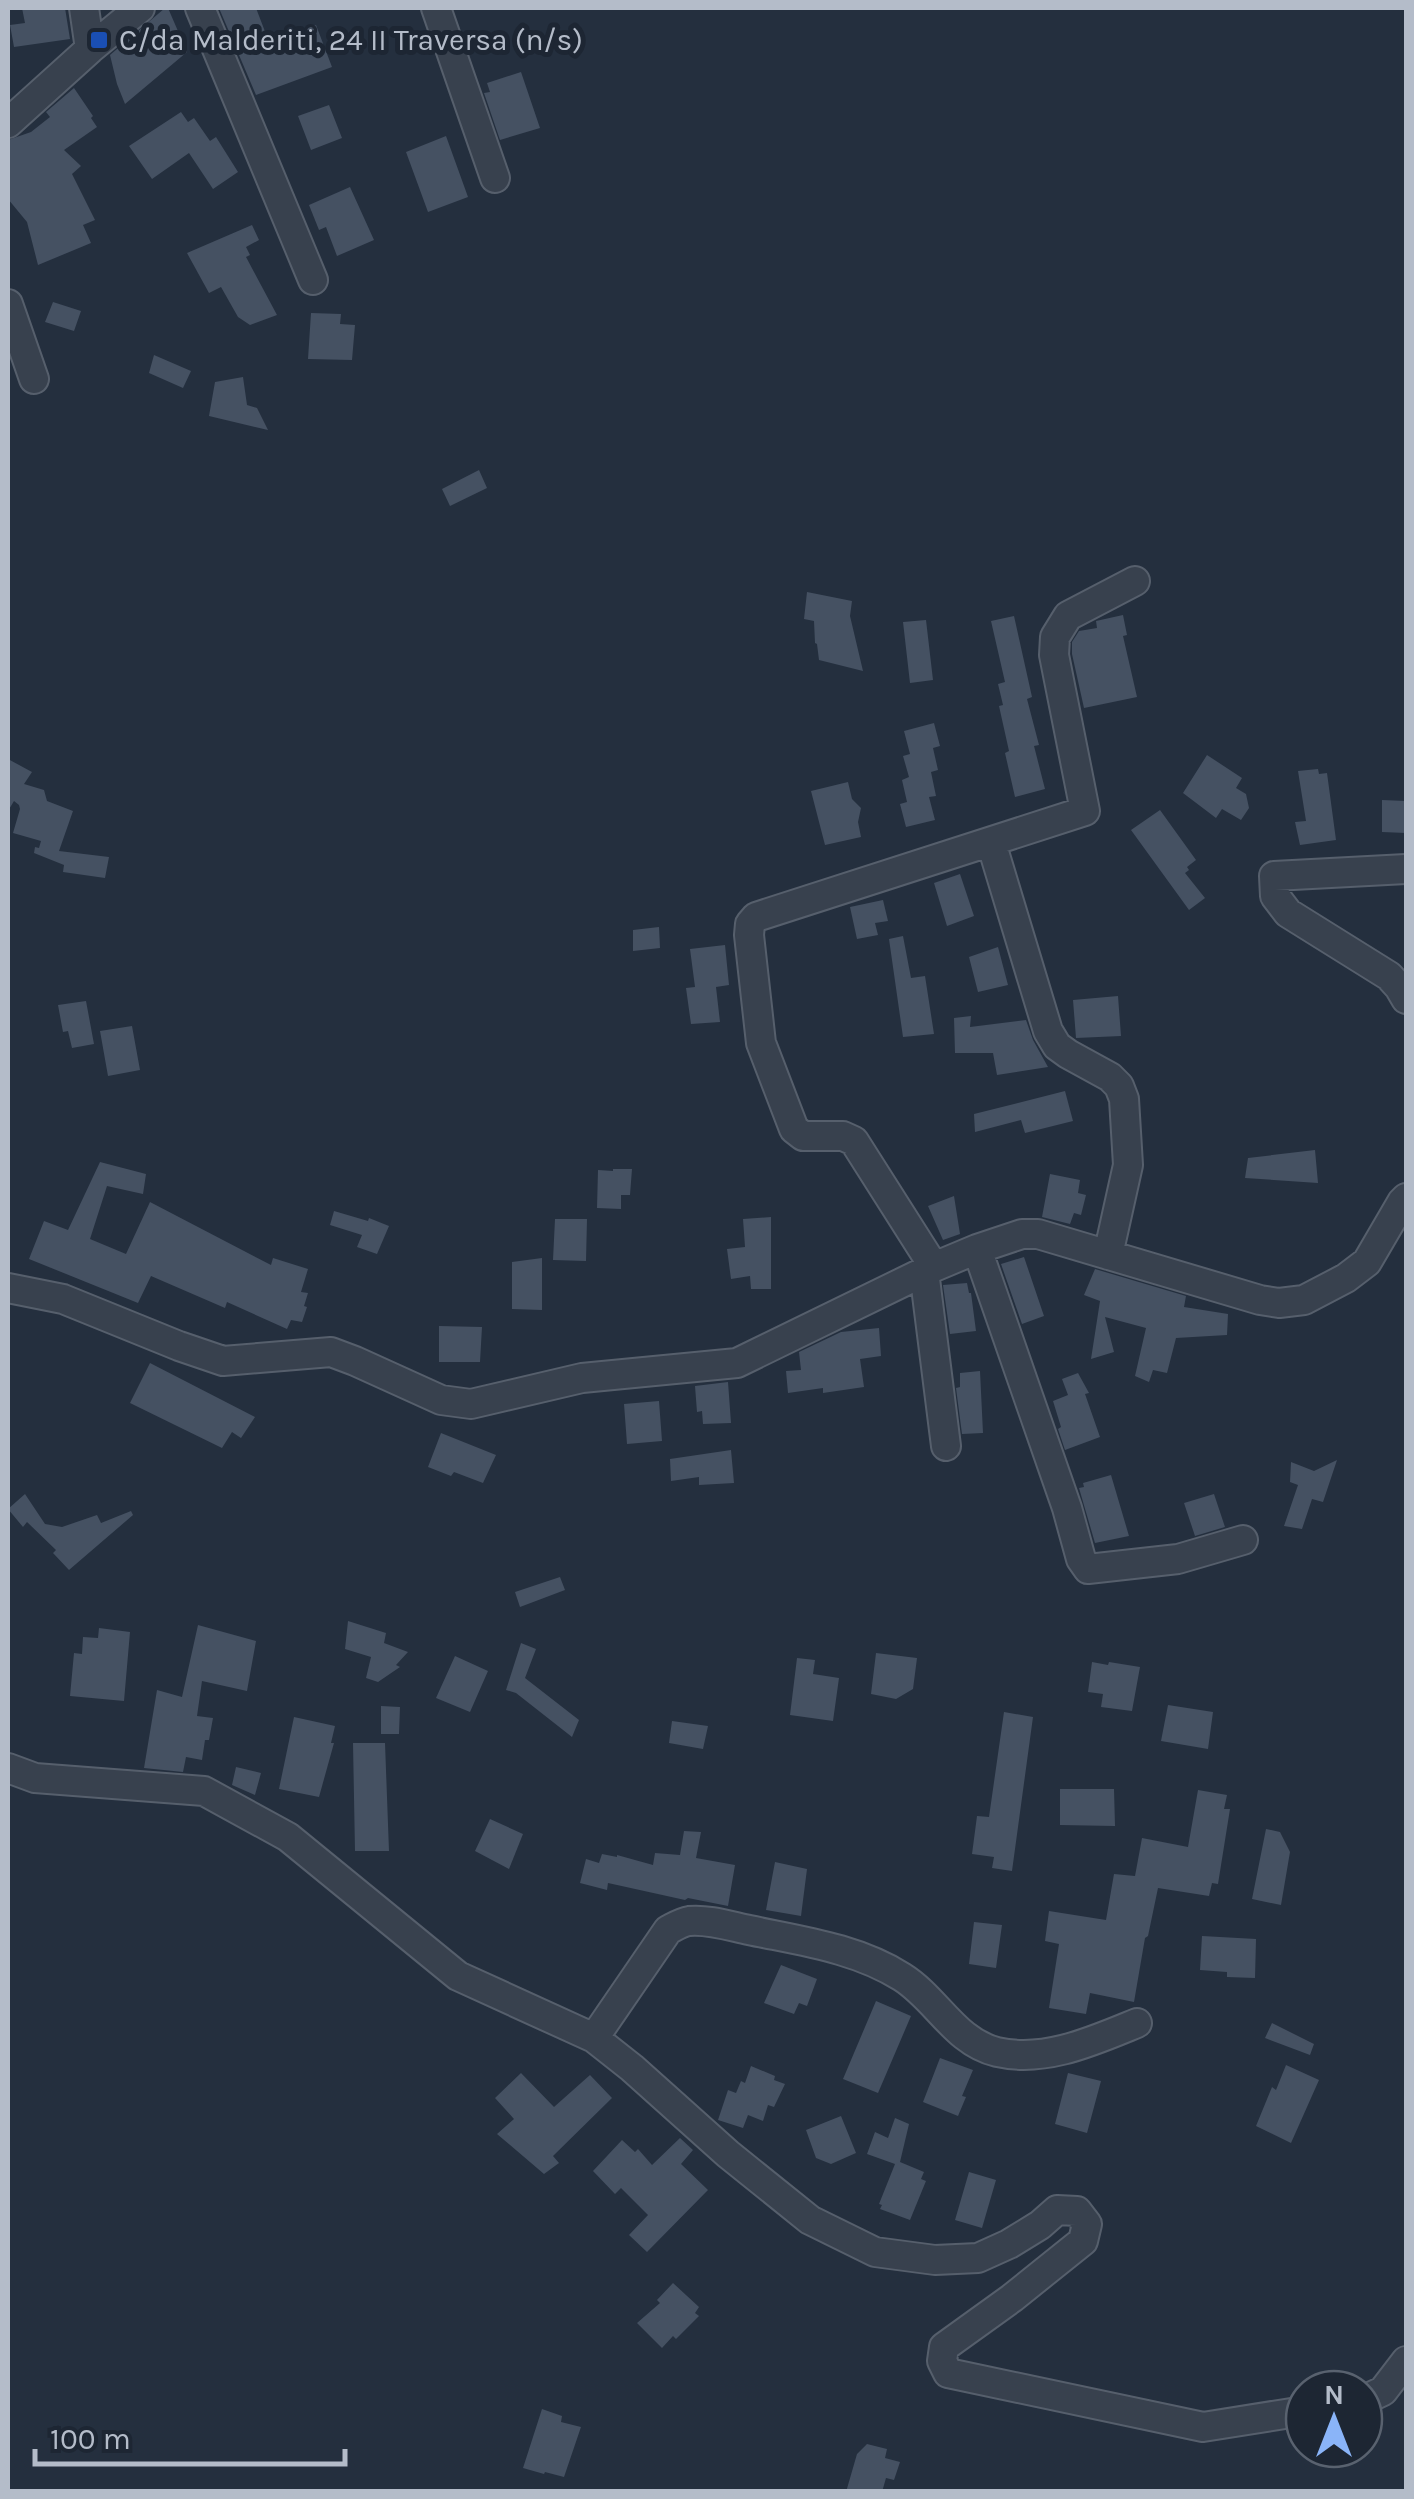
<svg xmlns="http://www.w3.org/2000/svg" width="1414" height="2499" font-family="Karla,sans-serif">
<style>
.building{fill:#455162}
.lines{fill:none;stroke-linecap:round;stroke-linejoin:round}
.minor-casing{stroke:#565f6c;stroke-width:32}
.minor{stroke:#38414e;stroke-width:28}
.transit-dot{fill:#1a4fb4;stroke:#1d2633;stroke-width:4}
.labels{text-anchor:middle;stroke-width:10;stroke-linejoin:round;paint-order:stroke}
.poi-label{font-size:30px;fill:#b4bcc9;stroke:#1d2633;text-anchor:start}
</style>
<rect width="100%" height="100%" fill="#242f3e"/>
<!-- building -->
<path class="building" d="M22 8H65L70 39 14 47 10 25 25 23Z
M165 8H168L187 52 125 104 117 84 110 55Z
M219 8H256L269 42 316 25 332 67 256 95Z
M521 72 540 128 500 140 484 93 490 92 487 83Z
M74 88 93 116 91 118 97 127 64 150 81 166 72 174 95 220 83 225 91 243 38 265 27 222 8 199V140L31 132 50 117 46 112Z
M329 105 342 138 311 150 298 116Z
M181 112 188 122 194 118 210 141 216 137 238 172 213 189 189 153 152 179 129 146Z
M446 136 468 197 428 212 406 152Z
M350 187 374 240 337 256 326 227 319 230 309 205Z
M252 225 259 240 246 247 250 255 246 257 277 315 250 325 238 317 221 287 209 293 187 253Z
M53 302 81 311 74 331 45 322Z
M311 313 341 314 340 324 355 325 352 360 308 359Z
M154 355 191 371 183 388 149 373Z
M243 377 247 405 257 408 268 430 209 416 215 382Z
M479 470 487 488 450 506 442 489Z
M807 592 852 601 850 616 863 671 819 660 817 644 815 643 814 621 804 619Z
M1123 615 1127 635 1123 636 1137 697 1084 708 1072 654V642L1079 631 1097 628 1096 621Z
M1014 616 1032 697 1027 699 1039 745 1034 746 1045 789 1015 797 1005 753 1009 751 999 706 1003 705 998 684 1005 682 991 621Z
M926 620 933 680 910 683 903 622Z
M934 723 940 746 933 748 938 770 931 772 936 796 929 797 935 820 906 827 900 804 907 802 902 780 909 777 903 756 910 754 904 731Z
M1207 755 1242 778 1236 788 1246 794 1249 808 1241 820 1222 809 1216 818 1183 793Z
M8 759 32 772 24 784 44 790 47 801 73 811 59 851 109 857 105 878 63 872 64 865 34 853 35 847 39 848 41 841 13 833 20 809 19 805 14 801 8 811Z
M1318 769 1319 774 1327 773 1336 840 1300 845 1295 822 1306 821 1298 771Z
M848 782 852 799 861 808 858 822 861 837 825 845 811 791Z
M1382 800 1406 801V833L1382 832Z
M1160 810 1196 860 1187 867 1189 870 1185 873 1205 898 1189 910 1131 830Z
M960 874 974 916 947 926 934 883Z
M883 900 888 921 875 923 878 935 857 939 850 907Z
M659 927 660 948 633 951V930Z
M903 936 911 978 925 976 934 1034 903 1037 889 939Z
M725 945 729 985 716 987 720 1022 691 1024 686 988 695 987 690 949Z
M998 947 1008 985 978 992 969 957Z
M1118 996 1121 1036 1076 1038 1073 1000Z
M86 1001 94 1044 72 1048 68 1031 63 1032 58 1005Z
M971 1016 970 1027 1026 1020 1033 1040 1048 1067 997 1075 993 1053H955L954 1018Z
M132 1026 140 1070 108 1076 100 1031Z
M1065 1091 1073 1121 1025 1133 1021 1120 975 1132 974 1114Z
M1315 1150 1318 1183 1245 1178 1248 1158Z
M100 1162 146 1174 143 1194 107 1186 90 1239 126 1254 150 1202 271 1265 273 1258 308 1269 301 1292 308 1293 304 1306 307 1307 302 1322 291 1320 287 1329 227 1302 225 1308 151 1276 138 1303 29 1259 44 1221 68 1230Z
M613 1169H632L630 1195H621V1209L597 1208 598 1170 613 1171Z
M1050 1174 1080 1180 1078 1193 1086 1195 1081 1215 1074 1213 1070 1224 1042 1217Z
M954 1196 960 1234 943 1240 928 1206Z
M334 1211 368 1221 369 1218 389 1226 377 1254 357 1247 362 1235 330 1225Z
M771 1217V1289H751L750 1276 731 1279 727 1249 745 1247 743 1219Z
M555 1219H587L586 1261 553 1260Z
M1024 1257 1044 1316 1022 1324 1001 1264Z
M542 1258V1310L512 1309V1262Z
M1095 1269 1186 1296 1184 1307 1228 1314 1227 1335 1176 1338 1167 1373 1153 1370 1149 1382 1135 1376 1146 1328 1105 1317 1114 1352 1091 1359 1100 1301 1084 1295Z
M967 1283 969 1293H971L976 1331 950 1334 943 1285Z
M439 1326 482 1327 480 1362H439Z
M879 1328 881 1356 860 1359 864 1387 823 1393V1388L788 1393 786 1371 801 1370 799 1352 841 1332Z
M150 1363 255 1417 241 1438 232 1432 222 1448 130 1403Z
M980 1371 983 1433 962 1434 956 1388 960 1387V1373Z
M1078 1373 1089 1393 1085 1394 1100 1437 1065 1450 1058 1429 1061 1427 1053 1401 1068 1395 1062 1379Z
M728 1382 731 1423 703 1424 702 1411 697 1412 695 1386Z
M659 1401 662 1441 627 1444 624 1404Z
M441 1433 496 1455 483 1483 454 1472 451 1476 428 1467Z
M731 1450 734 1483 699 1485V1477L671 1481 670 1459Z
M1337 1460 1323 1502 1312 1499 1302 1529 1284 1526 1298 1485 1290 1482 1291 1462 1314 1471Z
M1111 1475 1129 1536 1095 1543 1079 1488 1084 1487 1083 1483Z
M25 1494 45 1524 62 1527 97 1515 101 1523 131 1511 133 1515 69 1570 53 1553 56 1550 27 1522 23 1527 8 1509Z
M1214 1494 1225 1527 1195 1536 1184 1503Z
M560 1577 565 1590 520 1607 515 1592Z
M348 1621 386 1633 384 1643 408 1652 396 1665 400 1667 378 1682 366 1678 371 1657 345 1649Z
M198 1625 256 1641 247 1691 202 1681 197 1716 213 1718 209 1740H205L202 1760 186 1757 183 1772 144 1768 157 1690 182 1697Z
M99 1628 130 1632 124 1701 70 1696 74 1653 82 1654 83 1637 98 1638Z
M521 1643 536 1649 525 1678 579 1720 572 1737 516 1693 506 1690Z
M876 1653 917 1658 913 1689 896 1699 871 1694Z
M455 1656 488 1671 470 1712 436 1698Z
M797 1658 815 1660 813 1674 839 1678 833 1721 790 1715Z
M1092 1662 1108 1665 1109 1662 1140 1667 1132 1711 1101 1707 1103 1694 1088 1692Z
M1168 1705 1213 1712 1208 1749 1161 1741Z
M381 1706 400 1707 399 1734H381Z
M1004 1712 1033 1717 1012 1871 992 1868 994 1857 972 1854 977 1816 989 1817Z
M294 1717 335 1726 331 1743H334L319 1797 279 1789Z
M672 1721 708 1726 703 1749 669 1743Z
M353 1743H385L389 1851H355Z
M236 1767 261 1773 255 1795 232 1785Z
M1060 1789H1114L1115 1826 1060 1825Z
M1198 1790 1227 1795 1224 1809H1230L1218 1884 1212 1883 1209 1896 1158 1888 1148 1936 1145 1938 1134 2002 1090 1993 1086 2014 1049 2008 1059 1944 1045 1941 1049 1911 1106 1920 1114 1874 1135 1876 1142 1838 1188 1847Z
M490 1819 523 1834 509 1869 475 1851Z
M1266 1829 1280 1832 1290 1852 1281 1905 1252 1899Z
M684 1831 701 1832 696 1858 735 1865 728 1906 688 1898 685 1900 608 1883 607 1890 580 1883 586 1859 599 1863 602 1854 617 1857V1855L653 1865 655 1853 680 1855Z
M775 1862 807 1869 801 1916 766 1910Z
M974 1922 1002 1925 996 1968 969 1964Z
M1202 1936 1256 1939 1255 1978 1227 1977V1972L1200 1970Z
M781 1965 817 1979 807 2006 799 2003 794 2014 764 2003Z
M876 2001 911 2016 878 2093 843 2079Z
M1272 2023 1314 2044 1310 2055 1265 2038Z
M940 2058 973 2070 962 2096 966 2097 958 2116 923 2102Z
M1286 2065 1319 2080 1291 2143 1256 2126 1272 2087 1276 2090Z
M751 2066 775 2076 774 2080 785 2084 774 2107 768 2105 763 2121 748 2115 743 2128 718 2120 728 2090 736 2093 741 2081 745 2083Z
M521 2073 554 2107 590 2075 612 2098 553 2156 559 2163 544 2174 497 2134 514 2119 495 2098Z
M1068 2073 1101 2081 1087 2133 1055 2124Z
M841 2116 856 2153 831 2164 816 2158 806 2130Z
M895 2118 909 2124 900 2162 924 2172 921 2179 926 2181 910 2220 880 2209 882 2205 879 2204 895 2164 867 2154 875 2132 888 2138Z
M680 2138 693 2150 681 2164 708 2190 647 2252 629 2235 648 2215 621 2188 615 2194 593 2171 622 2140 635 2152 638 2149 652 2165Z
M969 2172 996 2180 982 2228 955 2220Z
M673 2283 699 2307 695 2313 699 2316 676 2339 673 2336 662 2348 637 2323 660 2303 657 2300Z
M542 2409 562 2416 561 2422 581 2427 564 2477 545 2472 544 2474 523 2468Z
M867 2444 887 2449 885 2458 900 2462 894 2480 886 2478 882 2492H846L857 2454Z"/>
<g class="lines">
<!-- minor casing -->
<g class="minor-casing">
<path id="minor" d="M84 8 90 49
M200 8 313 280
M436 8 495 178
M8 123 90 49 140 8
M8 304 34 379
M991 842 1048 1031 1057 1046 1068 1054 1110 1077 1119 1086 1124 1099 1128 1165 1108 1255
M1406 869 1274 876 1275 896 1288 913 1389 976 1399 987 1406 999
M977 1249 1067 1508 1081 1559 1088 1569 1178 1559 1243 1540
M934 1267 854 1141 843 1136H803L794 1129 761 1043 749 935 750 924 756 917 1085 811 1054 655 1055 637 1068 616 1135 581
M924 1271 946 1446
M8 1288 63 1299 179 1346 223 1361 331 1352 355 1361 441 1400 471 1404 582 1378 737 1363 934 1267 977 1249 1022 1234H1038L1260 1300 1279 1303 1304 1300 1346 1278 1367 1262 1402 1202 1406 1198
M8 1768 35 1778 204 1791 288 1837 458 1976 594 2038 632 2068 728 2154 810 2220 875 2252 935 2260 978 2258 1009 2244 1040 2225 1057 2210 1077 2211 1087 2224 1083 2241 1012 2298 944 2347 942 2361 948 2373 1203 2427 1304 2411
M594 2038 668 1930C674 1927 682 1922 689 1921 708 1919 730 1926 749 1930 801 1941 856 1948 902 1977 937 1999 955 2042 997 2052 1045 2063 1093 2041 1137 2023
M1364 2400 1383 2391 1406 2361"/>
</g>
<!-- minor -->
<use href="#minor" class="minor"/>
</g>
<!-- markers -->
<rect class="transit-dot" x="89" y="30" width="20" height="20" rx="5"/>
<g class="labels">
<!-- poi labels -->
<g class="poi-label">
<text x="119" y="50">C/da Malderiti, 24 II Traversa (n/s)</text>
</g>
</g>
<!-- border -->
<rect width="1414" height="2499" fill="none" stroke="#b4bcc9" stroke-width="20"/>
<!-- north arrow -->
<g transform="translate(1334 2419)"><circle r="48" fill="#1d2633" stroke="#59626f" stroke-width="2.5"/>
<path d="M0-8L18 38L0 25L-18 38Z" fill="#8ab4f8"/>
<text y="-15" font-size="28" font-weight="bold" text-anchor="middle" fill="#b4bcc9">N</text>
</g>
<!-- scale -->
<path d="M35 2449v15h310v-15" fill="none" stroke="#b4bcc9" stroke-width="5"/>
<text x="50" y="2449" font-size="30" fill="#b4bcc9" stroke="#1d2633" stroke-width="8" paint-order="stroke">100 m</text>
</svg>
